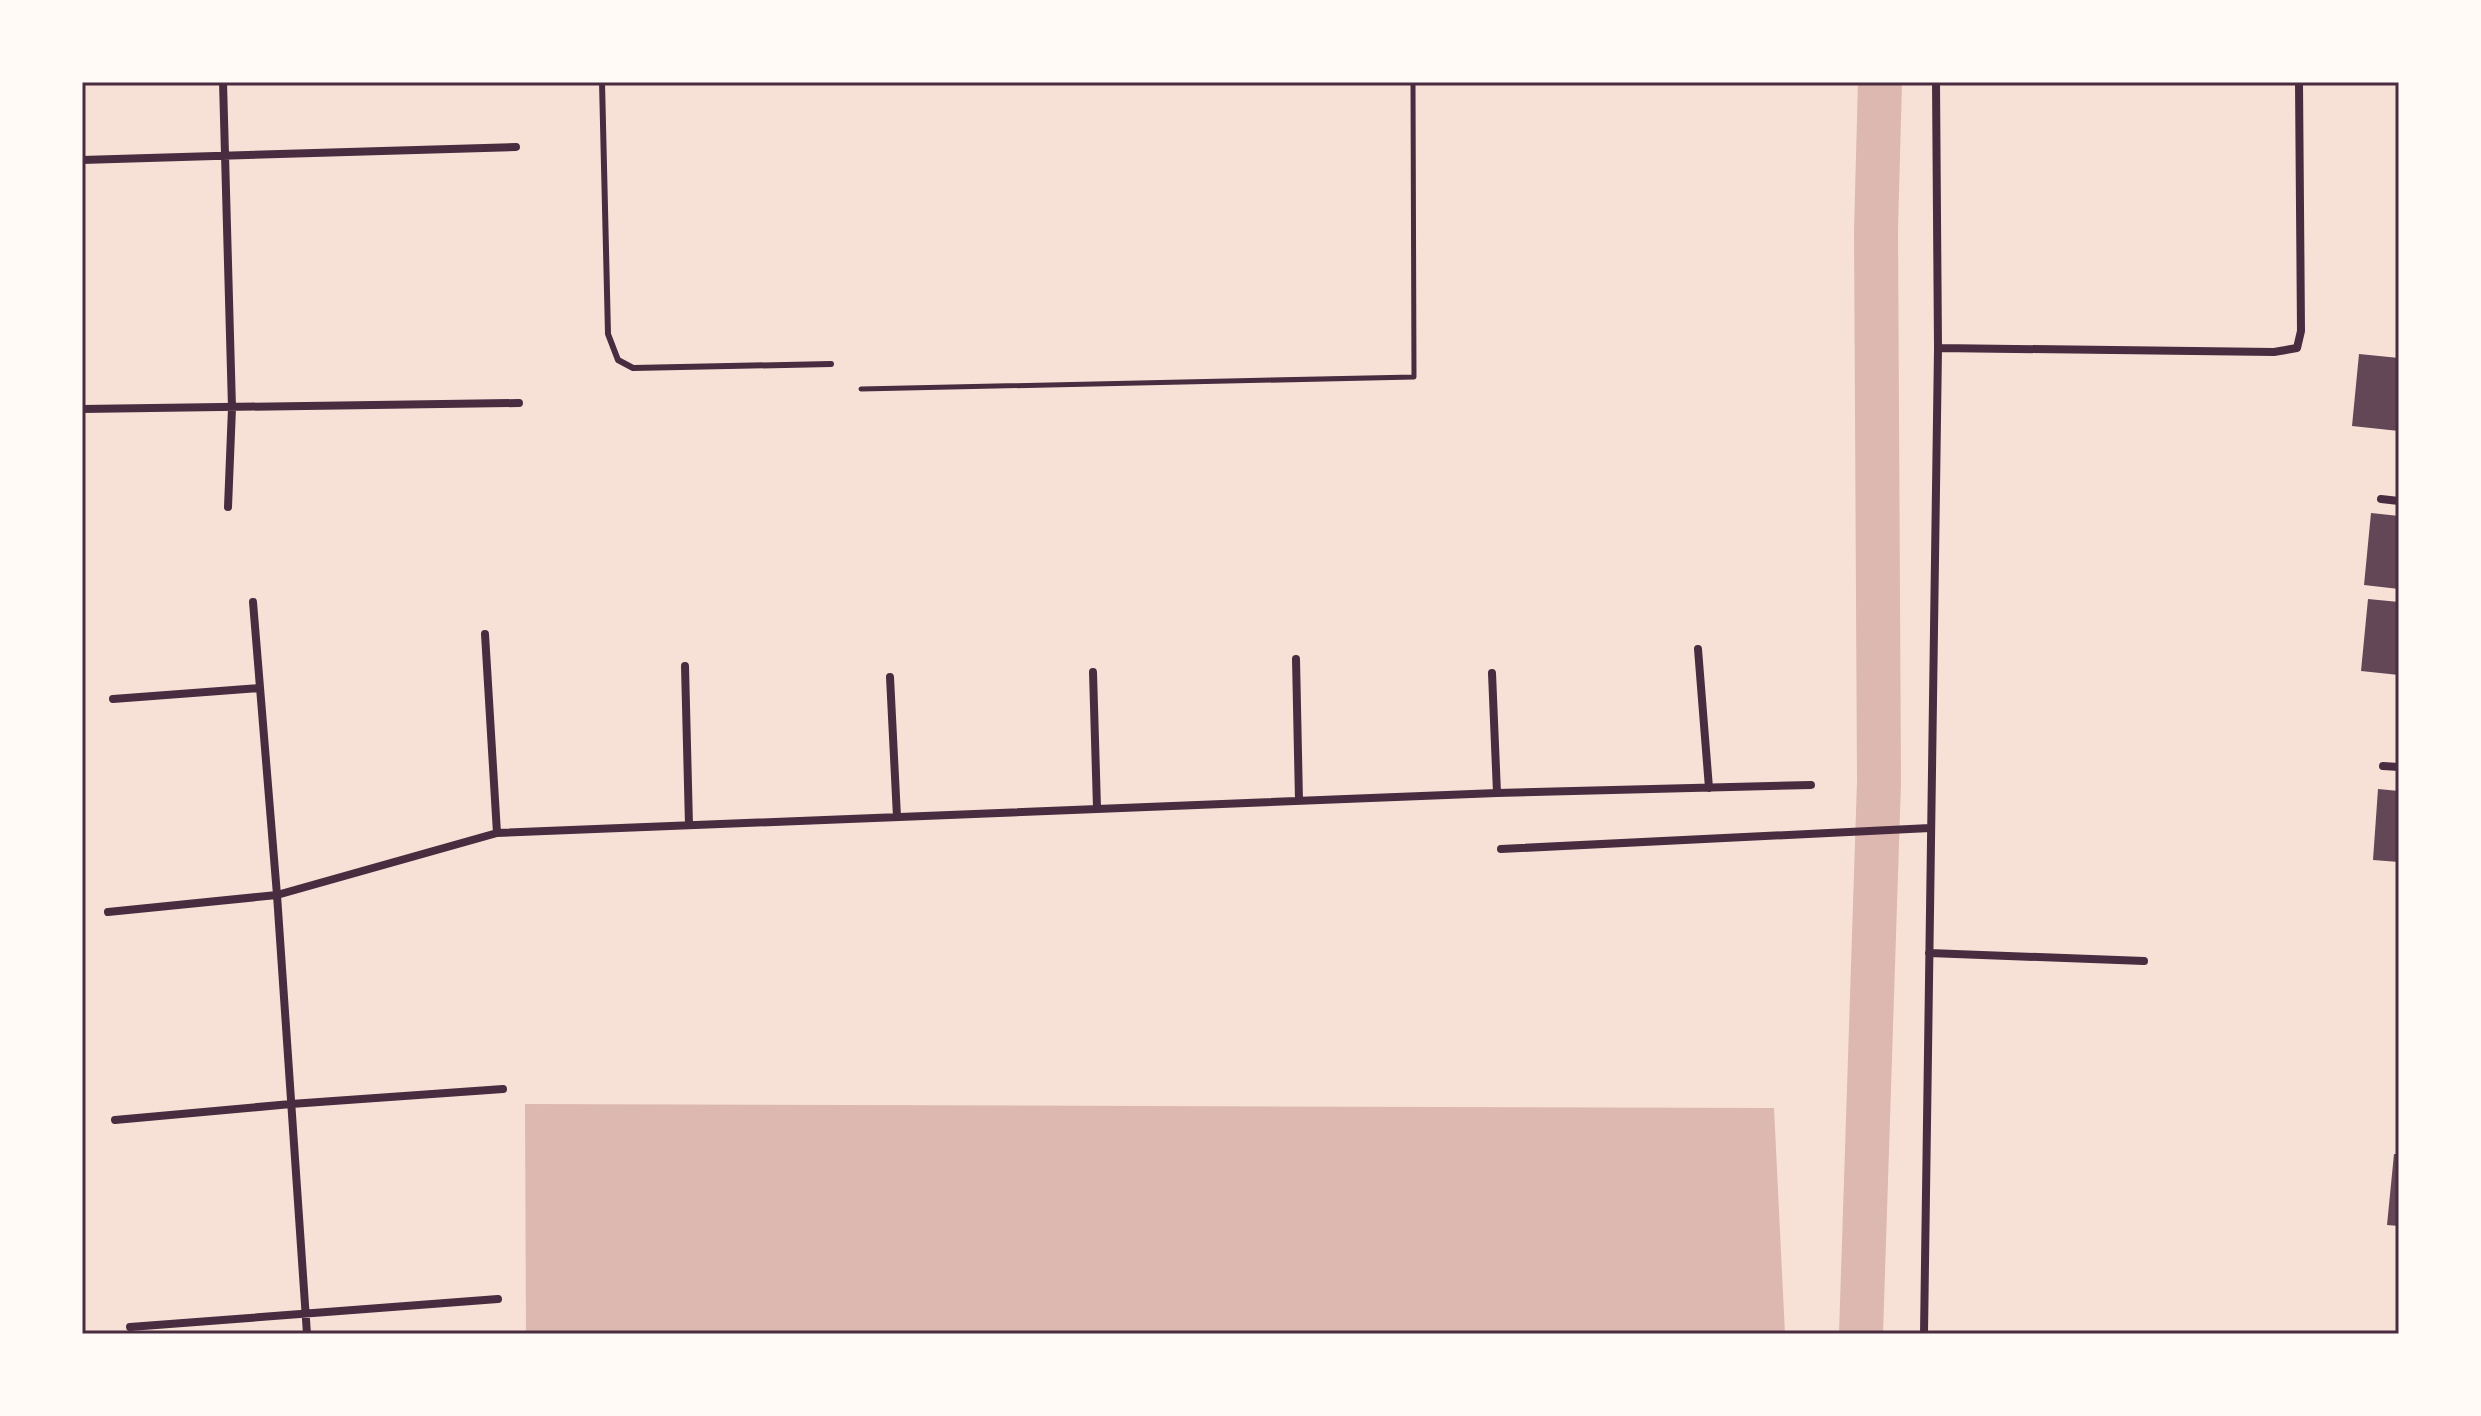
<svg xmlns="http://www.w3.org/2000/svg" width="2481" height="1416" font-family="'PT Sans Narrow',sans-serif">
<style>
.water{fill:#dcb8b0}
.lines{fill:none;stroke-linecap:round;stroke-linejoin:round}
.canal{stroke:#dcb8b0;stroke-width:44}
.building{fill:#644757}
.path{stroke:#4a2c40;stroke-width:5}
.service{stroke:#4a2c40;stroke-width:6}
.minor{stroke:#4a2c40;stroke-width:8}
.neatline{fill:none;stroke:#4a2c40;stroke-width:3}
</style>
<rect width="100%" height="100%" fill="#f7e1d7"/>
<!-- water -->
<path class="water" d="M525 1104 1774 1108 1785 1334H526Z"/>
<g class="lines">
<!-- canal -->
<path class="canal" d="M1861 1334 1879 782 1876 230 1880 82"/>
</g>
<!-- building -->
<path class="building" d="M2359 354 2399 358V431L2352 426Z
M2371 513 2399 516V589L2364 585Z
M2368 599 2399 602V675L2361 671Z
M2378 789 2399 791V862L2373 860Z
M2394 1154H2399V1226L2387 1225Z"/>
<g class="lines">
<!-- path -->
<path class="path" d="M861 389 1414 377 1413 82"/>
<!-- service -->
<path class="service" d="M602 82 608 334 618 360 633 368 831 364"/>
<!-- minor -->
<path class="minor" d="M223 82 232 408 228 507
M82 160 516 147
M1938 348 2274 352 2297 348 2301 331 2299 82
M82 409 519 403
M2381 499 2399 501
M253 602 277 895 307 1334
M485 634 497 833
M1698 649 1709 788
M1296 659 1299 801
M685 666 689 825
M1093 672 1097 808
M1492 673 1497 793
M890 677 897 817
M113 699 259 688
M2383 766 2399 767
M1501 849 1930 828
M108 912 277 895 497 833 1497 793 1811 785
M1929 953 2144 961
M115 1120 291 1104 503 1089
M130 1327 498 1299
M1924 1334 1938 348 1936 82"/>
</g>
<!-- border -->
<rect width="2481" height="1416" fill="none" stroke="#fffaf5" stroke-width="168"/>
<rect x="84" y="84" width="2313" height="1248" class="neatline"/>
</svg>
